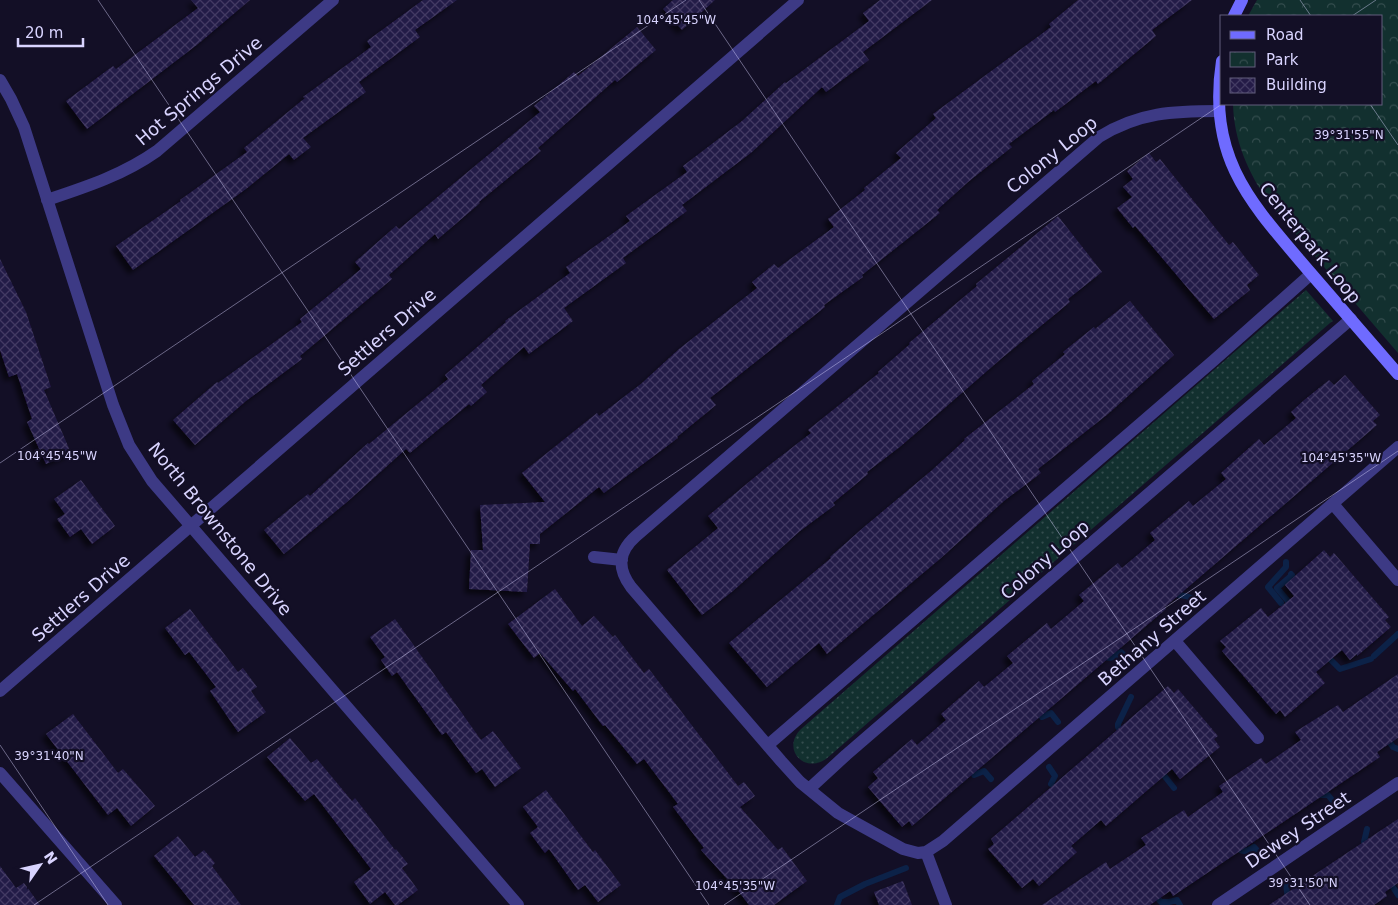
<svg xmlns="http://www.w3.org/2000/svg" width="1398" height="905" font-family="'DejaVu Sans',sans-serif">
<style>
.grass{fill:url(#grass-dots)}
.park{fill:url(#park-crowns)}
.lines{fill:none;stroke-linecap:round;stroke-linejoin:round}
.stream{stroke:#0c2248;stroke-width:6}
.building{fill:url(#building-cross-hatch);filter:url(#shadow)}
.street{stroke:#3d3a85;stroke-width:12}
.secondary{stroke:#6f6bff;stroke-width:12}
.ticks{fill:none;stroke:#d9d4ff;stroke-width:1;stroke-opacity:0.45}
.labels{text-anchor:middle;stroke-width:4.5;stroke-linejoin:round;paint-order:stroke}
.street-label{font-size:18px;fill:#d9d4ff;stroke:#130f26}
.ticks-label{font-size:12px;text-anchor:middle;fill:#d9d4ff;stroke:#130f26;stroke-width:4.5;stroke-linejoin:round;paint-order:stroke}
</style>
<defs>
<pattern id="grass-dots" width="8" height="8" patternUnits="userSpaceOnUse" patternTransform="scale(1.25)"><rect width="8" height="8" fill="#12302f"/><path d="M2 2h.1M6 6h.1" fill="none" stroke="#344d4e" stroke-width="1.8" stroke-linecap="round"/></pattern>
<pattern id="park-crowns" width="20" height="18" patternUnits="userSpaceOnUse" patternTransform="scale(1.25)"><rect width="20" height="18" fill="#12302f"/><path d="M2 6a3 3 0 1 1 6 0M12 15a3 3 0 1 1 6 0" fill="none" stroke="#344d4e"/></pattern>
<pattern id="building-cross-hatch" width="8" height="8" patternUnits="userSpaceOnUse" patternTransform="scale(1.25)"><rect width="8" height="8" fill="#241b47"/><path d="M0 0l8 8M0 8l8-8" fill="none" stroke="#433b63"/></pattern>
<filter id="shadow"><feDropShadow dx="-4.5" dy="4.5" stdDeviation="2.5" flood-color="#0009"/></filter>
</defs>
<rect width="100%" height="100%" fill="#130f26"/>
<!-- grass -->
<path class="grass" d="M1306 290 1333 321 1330 323 826 759C804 774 781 749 801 729Z"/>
<!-- park -->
<path class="park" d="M1257 0H1398V353L1269 203C1248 172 1234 141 1233 104H1382V16H1248Z"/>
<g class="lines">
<!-- stream -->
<path class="stream" d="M1291 574 1292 575 1277 588 1293 607
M1172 592C1181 598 1188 593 1197 602
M1281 603 1268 587 1286 567V562
M1103 655C1109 661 1115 656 1121 652L1129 660
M1326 655 1340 669 1371 659
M1374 656 1398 634
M1042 717 1051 713 1058 722
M1123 734 1118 727V724L1131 697
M1386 737 1393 747 1398 749
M1049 767 1055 776 1051 784
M1159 769 1174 788
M974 775 984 771 991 779
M1314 795H1328L1332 800
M1367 829 1364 842 1368 849
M1235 846C1241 853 1247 852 1254 847L1262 856
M1389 881 1398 895
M1286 884 1288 900 1291 905
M1154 894 1161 902H1169L1177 900 1180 905
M837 905 840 897 865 884 906 868"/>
</g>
<!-- building -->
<path class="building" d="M191 0H250L198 44 87 129 66 101 113 66 116 69 198 8Z
M423 0H457L415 30 420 37 359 82 366 92 303 138 311 147 294 160 289 154 246 189 133 270 116 246 181 201 180 200 247 152 244 148 305 98 303 97 371 47 367 41Z
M673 0H715L682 30 663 9Z
M880 0H932L863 52 869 60 826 92 822 87 752 152 682 205 687 211 623 258 626 263 564 308 573 321 529 354 524 347 481 385 487 392 471 406 469 404 410 453 406 449 347 502 284 554 264 530 308 494 310 496 368 443 369 444 448 379 445 375 506 322 505 321 570 273 566 267 630 221 626 216 687 172 683 166 742 121 785 82 786 83 869 21 863 13Z
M1078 0H1192L1152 30 1156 36 1098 84 1096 81 1055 112 1054 110 1009 144 1012 147 968 182 937 210 940 213 862 275 863 277 824 305 825 307 710 398 716 405 677 437 678 438 604 493 599 487 540 534V544H530L527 592 469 589 471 550H483L480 505 545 502 522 473 597 413 599 416 642 383 679 349 757 288 752 282 774 264 778 268 834 227 828 219 865 190 864 188 901 158 896 153 936 118 933 114 1051 27 1049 24Z
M637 27 656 50 617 82 615 80 538 148 541 151 479 202 480 203 438 239 435 234 389 275 392 279 300 356 302 359 246 401 195 445 173 420 217 382 218 383 302 322 300 319 361 269 355 262 396 226 399 229 540 112 534 106 574 72 578 76Z
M1149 153 1156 162 1160 159 1229 245 1233 242 1259 275 1247 285 1250 290 1214 319 1135 226 1133 228 1117 208 1132 197 1123 187 1133 179 1127 171Z
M1058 216 1102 272 1068 299 1070 302 1002 358 901 446 867 472 868 474 833 503 835 505 800 531 733 591 702 615 667 570 718 528 708 516 767 467 811 433 808 430 879 373 878 372 910 344 909 343 977 286 976 284Z
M0 259 26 312 51 387 44 390 71 453 46 464 27 422 32 419 17 374 9 377 0 350Z
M1130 301 1174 355 1108 414 1038 469 1041 473 1004 501 941 558 827 654 819 643 767 687 729 643 831 558 830 557 864 527 931 471 965 440 964 439 1034 384 1032 381 1065 354 1063 352 1094 327 1095 329Z
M1345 375 1380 415 1373 421 1377 425 1165 607 1166 609 912 826 909 821 902 827 868 787 878 778 873 772 912 739 917 745 946 720 941 714 979 681 984 687 1013 663 1007 656 1047 623 1051 629 1084 601 1079 595 1118 563 1122 568 1155 540 1150 533 1189 501 1193 506 1226 479 1221 473 1259 439 1264 445 1296 418 1291 412 1303 401 1329 380 1334 385Z
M81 480 115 526 92 544 81 529 70 537 57 519 65 514 54 499Z
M1324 550 1330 557 1334 553 1389 617 1385 620 1391 627 1357 656V654L1350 660 1342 650 1316 672 1325 683 1285 717 1280 710 1276 714 1222 651 1226 647 1220 641 1261 608 1268 617 1294 596 1285 585Z
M555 589 582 626 594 616 613 637 615 635 644 673 649 669 738 786 744 782 755 796 740 807 778 850 782 847 807 881 774 905H749L730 880 729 881 701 850 704 848 673 807 678 804 644 759 637 764 605 725 603 726 575 689 573 691 540 653 534 658 508 624Z
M190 609 238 672 243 668 257 687 251 691 266 712 238 732 210 691 216 687 189 652 185 655 165 628Z
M395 619 481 740 493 731 521 768 495 787 482 769 476 773 446 732 442 735 397 672 392 676 381 660 385 657 370 637Z
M1398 674V738L1377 752 1380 757 1173 896 1170 891 1150 905H1042L1106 862 1110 869 1146 845 1141 838 1184 810 1188 817 1223 792 1219 786 1261 758 1266 764 1301 740 1295 732 1338 705 1343 712Z
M1168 686 1174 693 1178 689 1218 736 1214 739 1220 747 1180 779 1172 769 1106 826 1101 820 1071 846 1077 852 1039 886 1033 879 1022 888 988 849 994 844 991 839Z
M73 714 118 773 123 769 155 806 131 826 117 808 108 815 46 734Z
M290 738 311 763 317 759 352 801 355 798 395 850 396 849 408 864 402 868 418 890 398 905H395L385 892 370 904 354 882 371 869 314 794 305 801 267 757Z
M546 790 593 852 595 850 621 885 598 902 585 885 578 890 549 849 545 853 530 833 538 827 523 807Z
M1398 819V883L1385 892 1387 896 1374 905H1269Z
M178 836 195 857 204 850 215 863 212 866 241 905H194L154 856Z
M0 866 16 888 24 883 40 905H0Z
M903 881 912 905H879L874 892Z"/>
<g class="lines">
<!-- street -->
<path class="street" d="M0 80 11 99 24 127 113 405 129 445 152 481 518 905
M47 200C86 187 123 175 157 151L333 0
M1333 504 1398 580
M594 557 622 560
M1175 641 1258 738
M0 691 798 0
M768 745 1213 361 1311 274
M0 773 116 905
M809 789 846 755 1351 319
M926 852 943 841 1398 447
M946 905 926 852 918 853 903 849 838 813 800 782 781 761 631 587C617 568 618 552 636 536L1099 137C1139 112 1174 111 1219 111
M1218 905 1398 783"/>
<!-- secondary -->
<path class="secondary" d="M1234 16 1242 0
M1222 61C1207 158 1250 202 1308 270 1338 305 1368 339 1398 374"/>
</g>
<!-- ticks -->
<path class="ticks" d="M98 0 709 905M699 0 1310 905M1300 0 1311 16M1352 16 1376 0M1370 104 1398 145M0 463 686 0M0 745 108 905M34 905 1222 104M724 905 1398 451"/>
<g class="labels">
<!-- street labels -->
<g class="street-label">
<text transform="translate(199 91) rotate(-40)" y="6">Hot Springs Drive</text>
<text transform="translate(1052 155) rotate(-39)" y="6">Colony Loop</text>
<text transform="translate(1310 243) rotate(51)" y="6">Centerpark Loop</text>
<text transform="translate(387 332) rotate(-41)" y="6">Settlers Drive</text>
<text transform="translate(220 529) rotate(51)" y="6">North Brownstone Drive</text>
<text transform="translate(1045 560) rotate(-41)" y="6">Colony Loop</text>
<text transform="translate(81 598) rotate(-41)" y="6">Settlers Drive</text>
<text transform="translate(1152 638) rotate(-41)" y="6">Bethany Street</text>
<text transform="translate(1298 830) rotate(-34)" y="6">Dewey Street</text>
</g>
</g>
<g class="ticks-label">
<text x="676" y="24">104°45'45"W</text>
<text x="1349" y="139">39°31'55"N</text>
<text x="57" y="460">104°45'45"W</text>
<text x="1341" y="462">104°45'35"W</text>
<text x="49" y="760">39°31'40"N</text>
<text x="1303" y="887">39°31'50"N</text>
<text x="735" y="890">104°45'35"W</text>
</g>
<!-- legend -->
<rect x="1220" y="15" width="162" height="90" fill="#130f26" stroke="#625e7d"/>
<rect x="1230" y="31" width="25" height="8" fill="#6f6bff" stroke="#625e7d"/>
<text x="1266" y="40" font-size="15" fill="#d9d4ff">Road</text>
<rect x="1230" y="52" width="25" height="15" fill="url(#park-crowns)" stroke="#625e7d"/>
<text x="1266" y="65" font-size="15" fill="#d9d4ff">Park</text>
<rect x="1230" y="78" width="25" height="15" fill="url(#building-cross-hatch)" stroke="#625e7d"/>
<text x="1266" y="90" font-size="15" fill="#d9d4ff">Building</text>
<!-- north arrow -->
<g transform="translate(40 865) rotate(56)" stroke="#130f26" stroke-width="4" paint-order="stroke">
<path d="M0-4L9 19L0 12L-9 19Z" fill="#d9d4ff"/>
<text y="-8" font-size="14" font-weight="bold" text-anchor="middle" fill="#d9d4ff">N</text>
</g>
<!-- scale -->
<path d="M18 38v8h65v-8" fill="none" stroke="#d9d4ff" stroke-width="2.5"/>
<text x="25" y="38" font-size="15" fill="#d9d4ff" stroke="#130f26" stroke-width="4" paint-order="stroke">20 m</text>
</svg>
